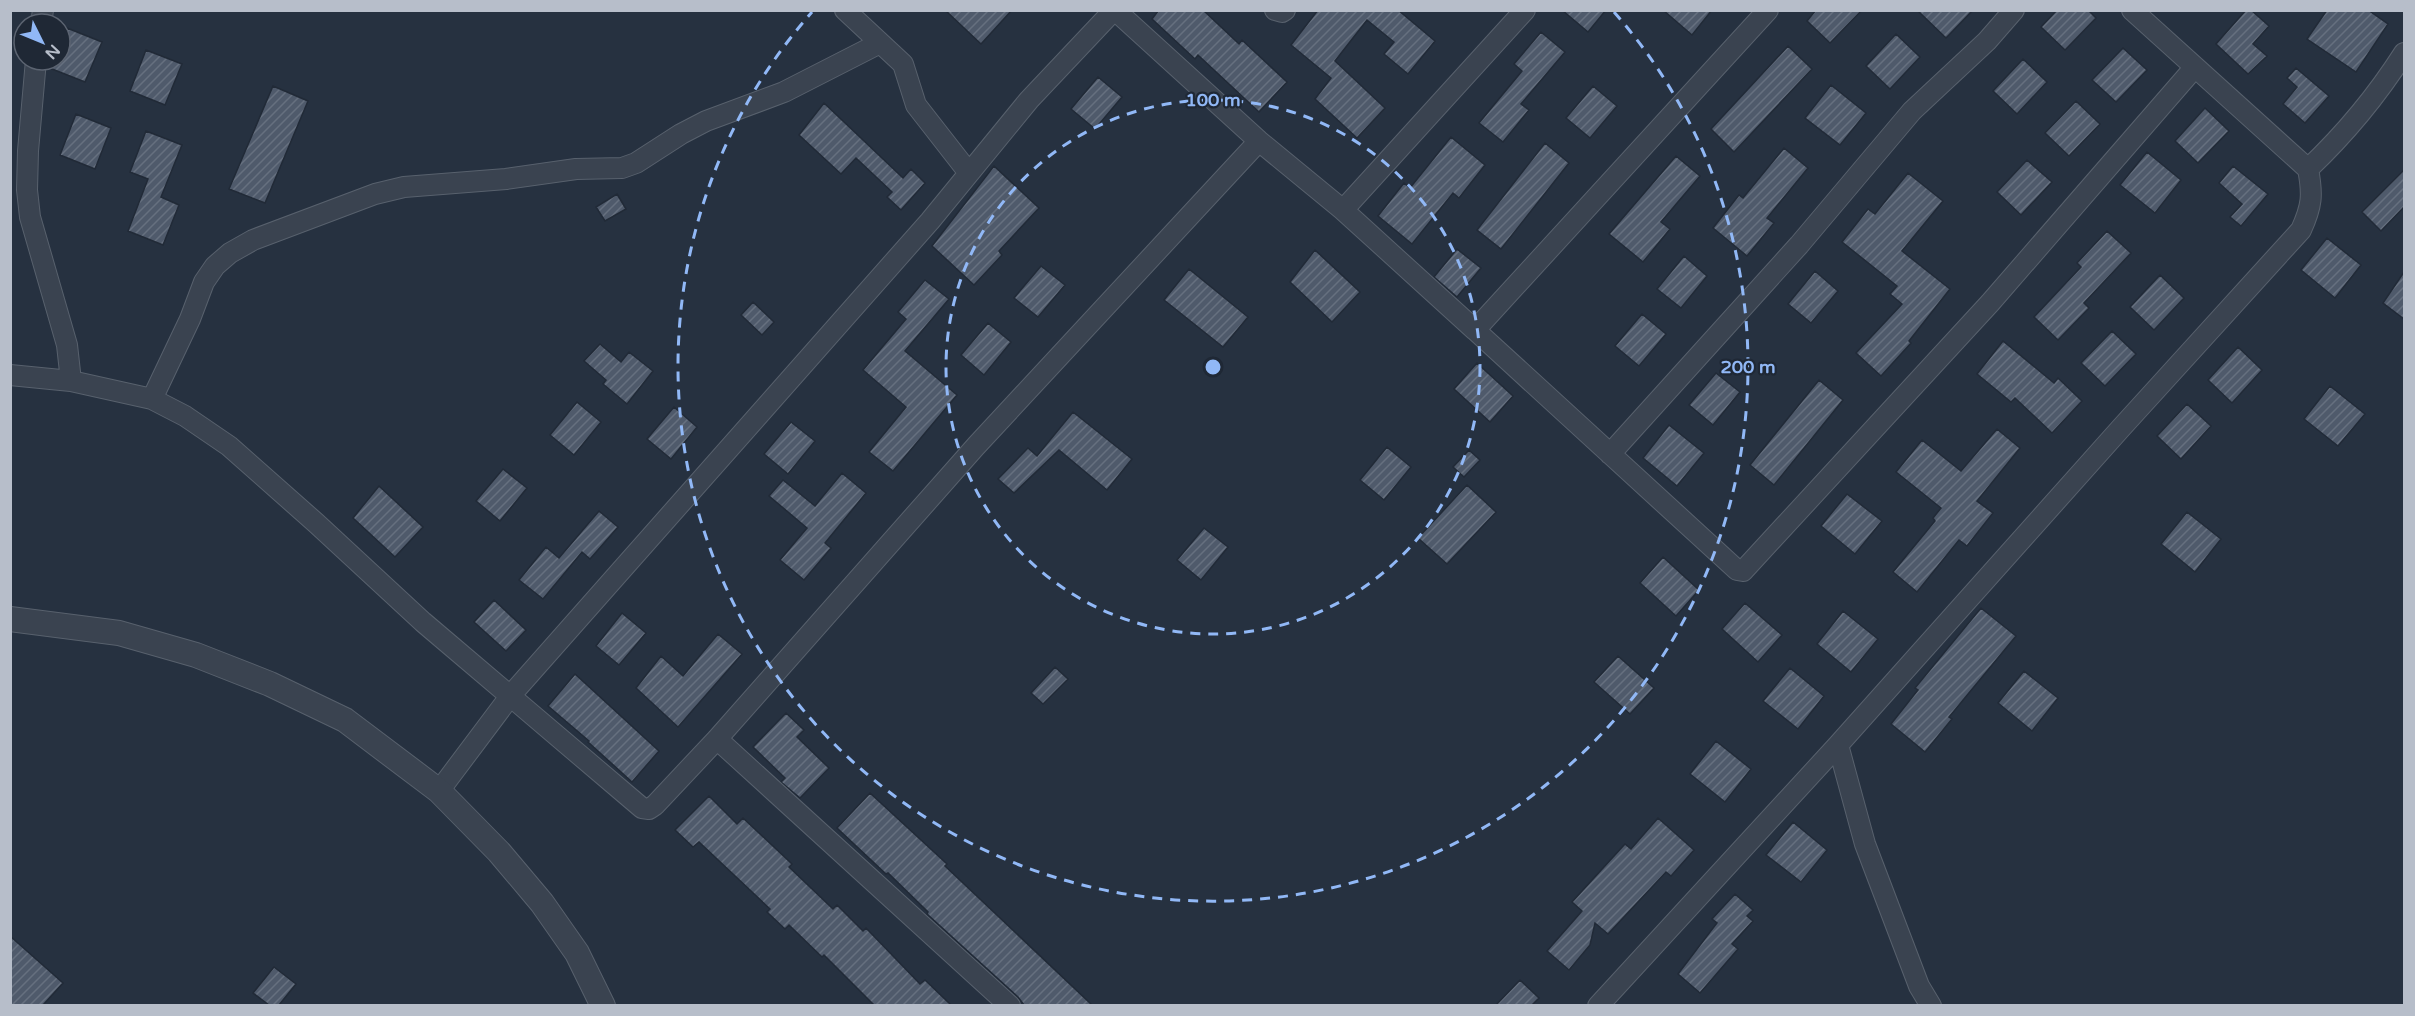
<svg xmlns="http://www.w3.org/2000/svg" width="2415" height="1016" font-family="'Varela Round',sans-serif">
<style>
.building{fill:url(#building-hatch);stroke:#212a37;stroke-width:1.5}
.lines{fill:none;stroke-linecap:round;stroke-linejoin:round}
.minor-casing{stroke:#58616d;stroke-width:22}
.tertiary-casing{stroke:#58616d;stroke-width:26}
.minor{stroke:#3a4350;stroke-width:20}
.tertiary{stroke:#3a4350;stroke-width:24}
.ring{fill:none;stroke:#91b8f6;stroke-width:3;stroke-dasharray:10 8}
.centre{fill:#91b8f6;stroke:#1f2835;stroke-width:3}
.ring-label{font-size:18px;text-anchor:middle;font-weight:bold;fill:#91b8f6;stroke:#1f2835;stroke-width:4.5;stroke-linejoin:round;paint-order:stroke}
</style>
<defs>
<pattern id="building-hatch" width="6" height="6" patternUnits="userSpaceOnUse" patternTransform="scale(1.5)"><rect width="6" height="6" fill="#4f5a6b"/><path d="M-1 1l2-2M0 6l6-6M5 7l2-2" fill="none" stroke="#66707f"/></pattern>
</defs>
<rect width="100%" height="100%" fill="#263140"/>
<!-- building -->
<path class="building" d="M945 10H1012L981 44Z
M1159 10H1203L1239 44 1242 40 1287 82 1259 112 1198 55 1195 59 1152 19Z
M1318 10H1398L1435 41 1408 74 1384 54 1394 42 1367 20 1335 61 1385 108 1357 138 1315 99 1331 78 1291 45Z
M1562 10H1606L1588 32Z
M1663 10H1712L1692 35Z
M1816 10H1862L1830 43 1807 21Z
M1917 10H1973L1946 38Z
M2057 10H2088L2096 18 2065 50 2041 27Z
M2246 10H2251L2269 26 2253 44 2267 56 2248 74 2216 44Z
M2327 10H2368L2388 24 2356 72 2307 39Z
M67 28 102 42 85 82 47 67 48 60H60V44Z
M1541 32 1565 52 1521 104 1529 110 1503 142 1479 123 1522 71 1514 64Z
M1896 34 1920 57 1890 89 1866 66Z
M1788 46 1812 69 1734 152 1711 129Z
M2123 48 2147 70 2116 102 2092 80Z
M146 50 182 64 165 105 130 91Z
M2023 59 2047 82 2017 114 1993 91Z
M2296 68 2329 96 2305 123 2283 104 2297 87 2287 78Z
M1098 77 1122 97 1095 129 1071 109Z
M1831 85 1866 113 1840 145 1805 118Z
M273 86 308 101 265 203 229 189Z
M1593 86 1617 106 1590 138 1566 118Z
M2076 101 2100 124 2069 156 2045 133Z
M824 103 903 178 911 169 925 183 901 210 887 197 892 192 856 158 841 174 799 135Z
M2205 108 2229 131 2198 163 2175 141Z
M76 114 111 128 95 169 60 155Z
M146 131 182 145 161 197 179 205 163 245 128 231 148 179 130 172Z
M1451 137 1485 165 1459 198 1453 193 1412 244 1378 216 1404 183 1410 188Z
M1545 143 1569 163 1501 249 1477 230Z
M1784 148 1808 168 1767 218 1774 223 1747 256 1713 228 1739 195 1743 198Z
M2147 152 2181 180 2155 213 2120 185Z
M1676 156 1700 176 1661 222 1670 229 1643 262 1609 234Z
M2027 160 2052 182 2021 215 1997 192Z
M994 166 1039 208 999 251 1002 255 974 285 932 246Z
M2233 166 2268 194 2241 226 2230 217 2242 204 2219 183Z
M2404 170V207L2381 231 2362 212Z
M1908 173 1943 201 1902 251 1950 289 1909 341 1911 343 1881 376 1856 353 1902 304 1890 294 1897 286 1842 242 1868 209 1875 214Z
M617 194 626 209 605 221 596 207Z
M2107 231 2131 253 2084 303 2089 308 2058 340 2034 317 2081 267 2077 263Z
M2327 238 2361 265 2335 298 2301 270Z
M1457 249 1481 268 1457 297 1434 277Z
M1315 250 1360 292 1332 322 1290 282Z
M1684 256 1707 276 1681 308 1657 289Z
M1041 266 1065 285 1038 317 1014 298Z
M1189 269 1248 317 1223 347 1164 300Z
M1815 271 1838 291 1811 323 1788 304Z
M2404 272V319L2383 303Z
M2160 275 2184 298 2154 330 2130 307Z
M925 280 949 299 905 351 957 395 893 471 869 452 906 407 863 370 906 319 898 312Z
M753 302 774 322 762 335 741 315Z
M1642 314 1666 334 1639 366 1615 346Z
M988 323 1011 342 984 375 961 355Z
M2112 331 2136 354 2105 386 2081 363Z
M2003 341 2054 383 2058 378 2082 401 2052 433 2015 398 2011 402 1977 374Z
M600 344 621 362 629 352 653 371 627 404 603 384 606 380 584 361Z
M2238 347 2262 370 2232 403 2208 380Z
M1477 363 1513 396 1490 422 1454 389Z
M1716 373 1740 392 1713 425 1689 405Z
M1819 380 1843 400 1774 485 1750 465Z
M2330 386 2365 414 2338 446 2304 419Z
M577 402 601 422 574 455 550 435Z
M2187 404 2211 426 2181 459 2157 436Z
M674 407 697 427 671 459 647 439Z
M1073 412 1132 459 1107 490 1059 450 1014 493 998 479 1028 448 1037 456Z
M791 422 815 441 788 474 764 454Z
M1669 425 1704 453 1677 486 1643 458Z
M1997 429 2020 448 1977 501 1993 513 1967 546 1959 540 1917 592 1893 572 1935 521 1933 518 1941 508 1896 472 1922 440 1961 471Z
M1387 447 1411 467 1384 500 1360 480Z
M1469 450 1480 460 1464 477 1453 467Z
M503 469 527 488 500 521 476 501Z
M842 473 866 493 825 543 831 548 804 580 780 560 807 528 769 496 783 480 815 506Z
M1467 485 1496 512 1447 564 1418 538Z
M379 486 423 527 395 557 353 518Z
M1847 494 1882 521 1855 554 1821 526Z
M599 511 618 527 590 559 582 552 543 599 519 580 546 547 559 558Z
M2187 512 2221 539 2195 572 2161 544Z
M1204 528 1228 547 1201 580 1177 560Z
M1663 557 1699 590 1676 616 1640 583Z
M494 600 526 630 506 651 474 622Z
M1745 603 1782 635 1758 662 1722 629Z
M1981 608 2016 636 1949 717 1952 719 1925 752 1891 724 1918 690 1915 688Z
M1843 611 1878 639 1851 672 1817 644Z
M622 613 646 633 619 665 596 646Z
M718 634 742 654 678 727 636 688 661 656 683 676Z
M1618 656 1654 688 1630 714 1594 682Z
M1055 667 1068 679 1043 704 1031 693Z
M1790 668 1824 696 1798 729 1763 701Z
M2024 671 2058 698 2032 731 1998 703Z
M575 674 659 751 632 782 588 742 589 741 548 706Z
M786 713 804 730 797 737 829 768 800 798 781 782 785 778 753 747Z
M1716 741 1751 769 1725 802 1690 774Z
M870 793 947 864 945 866 1092 1005H1024L1018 997 927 914 928 912 888 873 886 874 837 828Z
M709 796 737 824 743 818 792 864 789 867 833 909 837 905 863 931 866 928 920 984 925 980 951 1005H874L824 955 822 957 789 925 785 929 767 912 770 909 699 842 693 847 675 830Z
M1658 818 1694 850 1671 876 1666 872 1608 934 1595 923 1590 945 1569 970 1547 951 1582 911 1572 902 1625 844 1631 849Z
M1793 822 1827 850 1801 882 1766 855Z
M1735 894 1753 910 1747 916 1753 921 1732 944 1738 949 1700 993 1678 974 1717 923 1712 919Z
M10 936 63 983 43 1005H10Z
M274 967 296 984 279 1005H269L253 993Z
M1520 980 1539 998 1532 1005H1496Z"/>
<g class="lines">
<!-- minor casing -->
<g class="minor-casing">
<path id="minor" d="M845 10 903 64 916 105 969 173
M1115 10 1259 141 1343 210 1475 330 1768 10
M1275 10 1282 12 1285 10
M41 24 43 10
M36 60 28 151 27 190 30 217 67 345 71 381
M2308 169C2346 133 2376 97 2404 53
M1343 210 1525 10
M1475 330 1737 570 1743 571 1990 303 2195 67
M10 375 71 381 152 399 185 416 229 446 316 523 423 622 642 808 649 809 655 805 717 739 976 446 1259 141
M152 399 190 319 204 282 215 266 230 253 253 240 375 194 404 187 506 179 576 169 622 168 636 163 681 134 706 121 784 92 880 43
M1610 454 1799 245 1912 111 1987 41 2014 10
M717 739 1010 1006
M1838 745 1865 844 1919 986 1931 1006
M439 791 511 695 930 221 1029 100 1114 10
M1598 1006 1838 745 2121 428 2301 230C2312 206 2313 195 2308 169L2132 10"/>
</g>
<!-- tertiary casing -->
<g class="tertiary-casing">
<path id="tertiary" d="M10 619 119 633 196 655 270 684 345 720 439 791 499 852 542 903 577 953 603 1006"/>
</g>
<!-- minor -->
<use href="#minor" class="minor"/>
<!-- tertiary -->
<use href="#tertiary" class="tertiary"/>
</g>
<!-- distance rings -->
<g class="ring">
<circle cx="1213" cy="367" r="267"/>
<path d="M1614 12A535 535 0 1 1 812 12"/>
</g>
<circle cx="1213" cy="367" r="9" class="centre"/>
<g class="ring-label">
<text x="1213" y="106">100 m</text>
<text x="1748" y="373">200 m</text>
</g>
<!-- border -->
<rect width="2415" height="1016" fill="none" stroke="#b7beca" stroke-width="24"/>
<!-- north arrow -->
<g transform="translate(42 42) rotate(133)"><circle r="28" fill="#1f2835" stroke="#5c6471" stroke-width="1.5"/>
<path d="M0-4.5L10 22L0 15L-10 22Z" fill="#91b8f6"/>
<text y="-9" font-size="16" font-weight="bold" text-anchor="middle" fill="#b7beca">N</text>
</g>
</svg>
